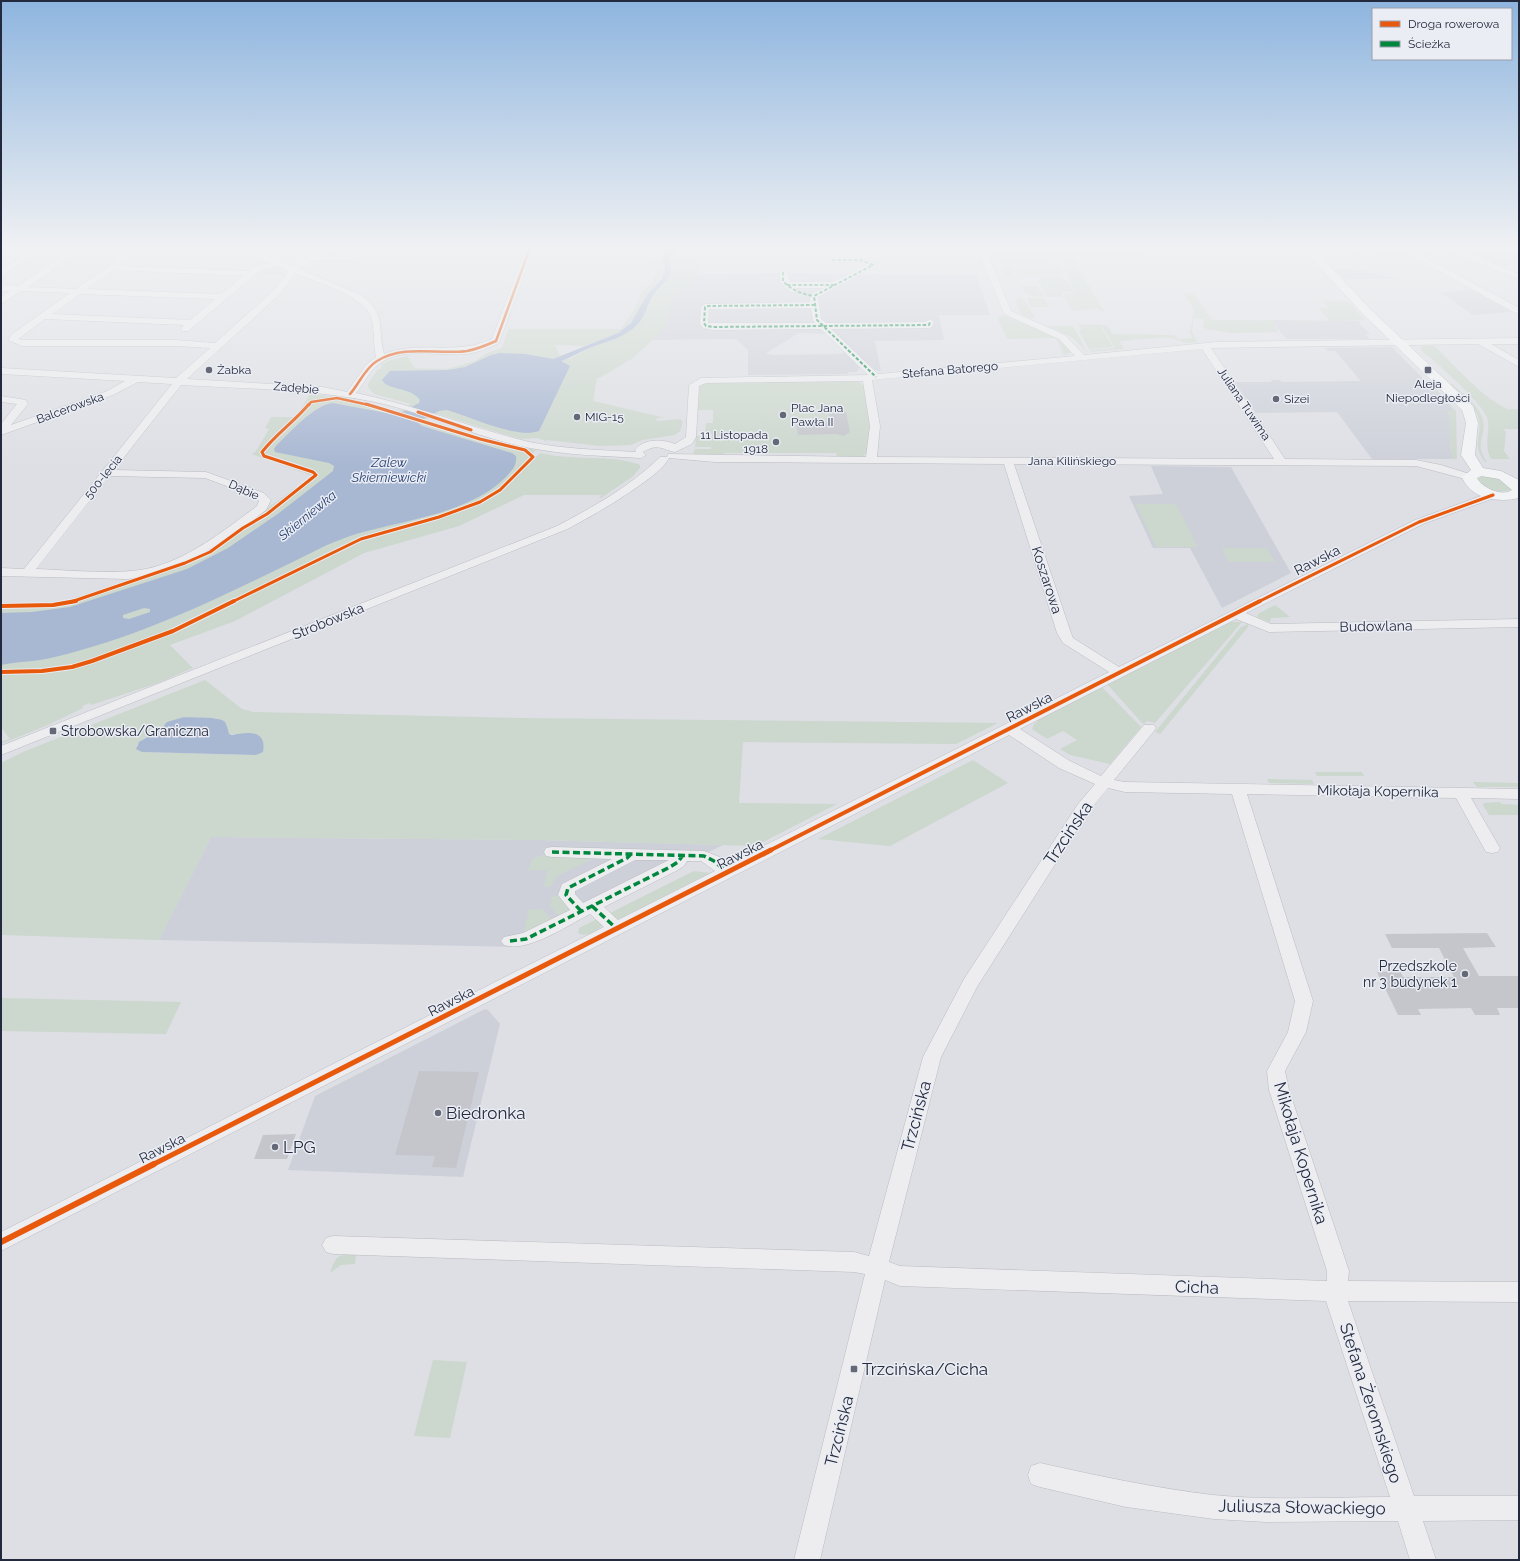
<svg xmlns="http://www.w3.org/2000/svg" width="1520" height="1561" font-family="Raleway,sans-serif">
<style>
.built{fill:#cdd0d9;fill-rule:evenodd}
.green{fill:#ccd7cd;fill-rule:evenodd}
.water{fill:#a8b7d2;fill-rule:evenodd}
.building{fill:#c4c6cc}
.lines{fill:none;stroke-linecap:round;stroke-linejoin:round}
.minor-casing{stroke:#babcc1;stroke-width:1}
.major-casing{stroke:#b9bcc2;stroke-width:1}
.minor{fill:#ededf0;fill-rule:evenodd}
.major{fill:#f2f3f4;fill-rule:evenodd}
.quiet-far1{stroke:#00873e;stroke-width:2;stroke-dasharray:3.5 2;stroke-linecap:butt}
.quiet{stroke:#00873e;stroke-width:3.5;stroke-dasharray:7 3.5;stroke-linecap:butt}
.cycleway-far4-casing{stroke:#eaedf4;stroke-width:4}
.cycleway-far3-casing{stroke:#eaedf4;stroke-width:5}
.cycleway-far2-casing{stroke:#eaedf4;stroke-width:6}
.cycleway-far1-casing{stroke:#eaedf4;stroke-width:8}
.cycleway-casing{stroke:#eaedf4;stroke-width:8}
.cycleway-far4{stroke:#e8590c;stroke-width:2.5}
.cycleway-far3{stroke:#e8590c;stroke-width:3}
.cycleway-far2{stroke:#e8590c;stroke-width:4}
.cycleway-far1{stroke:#e8590c;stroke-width:5}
.cycleway{stroke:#e8590c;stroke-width:6}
.poi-dot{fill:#656977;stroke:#eaedf4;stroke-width:1.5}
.labels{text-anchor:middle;stroke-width:3;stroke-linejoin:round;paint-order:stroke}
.far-poi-label{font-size:12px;fill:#242a3d;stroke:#eaedf4;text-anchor:start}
.far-street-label{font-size:12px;fill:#242a3d;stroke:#eaedf4}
.far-water-label{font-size:13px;font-style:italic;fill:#2b4374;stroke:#eaedf4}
.street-label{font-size:14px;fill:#242a3d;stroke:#eaedf4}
.poi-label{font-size:14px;fill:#242a3d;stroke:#eaedf4;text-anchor:start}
.near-street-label{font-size:17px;fill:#242a3d;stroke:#eaedf4}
.near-poi-label{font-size:17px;fill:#242a3d;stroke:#eaedf4;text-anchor:start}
</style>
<rect width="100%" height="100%" fill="#dddfe4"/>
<!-- built -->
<path class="built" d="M1313 248H1441L1442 249 1318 251Z
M1458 248H1507L1519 255V264L1503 267Z
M1335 269 1360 270 1396 279H1345Z
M778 273 976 275 990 315H939L944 340 875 341 881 371 875 370 870 365 862 366 856 372H848V374L748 375V350L736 339 652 340 667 326 666 310 672 299 691 287 698 274ZM799 333 828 334 846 352 841 354 771 355 766 353Z
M1471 290 1481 295 1512 312 1473 315 1441 293Z
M1271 320 1359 321 1361 322 1359 323 1370 334H1365L1370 339H1286Z
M1392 347 1455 411H1448L1451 424 1450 448 1454 459H1372L1337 412 1256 413 1235 382H1271L1272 380H1279L1282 382 1361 381 1335 351H1328L1325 348Z
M1151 466 1231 467 1291 573 1222 608 1190 548H1153L1129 496 1163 494Z
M211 837 536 840 723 845 518 947 159 940Z
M485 1009 488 1010 500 1024 463 1177 288 1170 315 1096Z"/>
<!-- green -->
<path class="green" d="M668 248H673L662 258 665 268 664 273 647 295 635 318 625 328 618 333 584 346 555 345 560 356 570 359 590 348 627 333 654 295 666 282 669 256 680 248H705L703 254 706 256 702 260V268L691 287 672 299 666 310 667 326 633 358 601 377 597 378 593 401 665 418H657L656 421 680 419 683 422 680 431 675 435 643 440 630 445 600 446 547 440 546 441 537 438 522 439 503 434 438 414 425 420 489 440 536 450 530 456H537L540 453C570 461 614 454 640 465V468L632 477 601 498H599L602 495H524L459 526 364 553 235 621 170 645 193 668 158 683 91 705 90 703 82 706 83 708 48 725 1 744V742L10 739 1 727V603L28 604 65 601 154 573 206 551 313 476 252 454 256 451 269 429 265 428 271 417H296L310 394 348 398 399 411 411 404 374 394 368 387V384L378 369H381L382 364 388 361 407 356 415 368 447 369 475 361 487 353 502 348 508 329H621L635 308 642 291 652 283 657 269 646 262Z
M996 253 1070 254 1104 311H1100L1098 308 1072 311 1066 299 1062 298 1066 297 1064 293H1076L1062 266H1065L1063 263 1011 264 1014 276H1005Z
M1014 264H1058L1065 276 1019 275Z
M275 266 283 269 285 274 252 275 260 269Z
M1039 277H1062L1064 280H1067L1074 292H1061L1063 297H1046L1038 280H1041Z
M1021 286 1039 287 1038 290H1041L1044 297H1032L1030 294 1024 292Z
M1183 293 1194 294 1212 320 1330 321 1318 308H1329L1323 301 1348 302 1365 320 1293 323 1292 321H1273L1278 332 1231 333 1206 329 1203 327 1204 319 1194 318 1192 332 1197 342C1181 345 1183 340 1170 338 1165 337 1122 340 1120 342L1124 349 1091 352 1090 350 1115 348 1101 325H1107L1113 334 1174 335 1178 339 1193 338 1190 333 1194 310Z
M1015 298H1023L1035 318H1030L1021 314Z
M1027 298H1044L1049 307H1031Z
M1005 316 1058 337 1072 352 1064 355 1056 338 1007 339 997 317Z
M1079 325H1100L1113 347 1089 349 1079 331 1081 330Z
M1048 326H1073L1087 352 1073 338Z
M1422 346H1434C1456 366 1480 396 1507 409 1509 410 1516 409 1519 409V429H1503L1506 432 1504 451 1510 459H1491C1483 445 1491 432 1487 417 1484 406 1435 360 1424 353L1421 349Z
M853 381 859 382 864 386C867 401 877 448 862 457H837L836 453H724L723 457 695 455 693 453 695 449H711V447H695L696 436H712V434H705L706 423H713V410H696L698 387 707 382Z
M1449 384H1452C1462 393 1477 403 1482 417 1489 434 1472 442 1487 462H1485C1470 442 1484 436 1478 417 1474 404 1458 393 1449 384Z
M1433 389H1436L1456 411 1457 459 1414 458 1450 459 1453 457C1447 442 1451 426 1448 411L1454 410Z
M1486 475 1502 480 1511 488V490L1498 492 1481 486 1477 478Z
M1136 504H1176L1198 547H1156Z
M1222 548H1267L1275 562H1229Z
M1275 605 1290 617 1271 618 1270 622 1257 617 1258 614Z
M1231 622H1242L1155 723 1147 721 1144 724 1142 723 1107 684Z
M1248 624V627L1160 734 1155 732 1241 627Z
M205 680 242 709 253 712 517 718 998 723 956 744 743 742 739 803 837 804 755 846 536 840 211 837 159 940 1 935V763L23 752ZM184 717 216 718 226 723 229 734H239L263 751 256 755 142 752 136 746C143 737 173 720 184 717Z
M1102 687 1141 727 1110 764 1070 755 1060 749 1077 740 1063 731 1047 739 1032 729 1034 724 1038 721 1037 720Z
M973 760 1008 783 890 846 818 839Z
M1315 772H1362L1364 776H1317Z
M1267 779 1312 780 1314 784 1269 783Z
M1473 782 1519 783V787H1477Z
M1500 802 1501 804 1519 805V815H1489L1483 805 1484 803Z
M547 854 601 855 557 876 550 887H544L547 870H528L533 858Z
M694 871 710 873 617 920 608 914Z
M552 896H561L569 908 568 912 561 918 550 906Z
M529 909H542L553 921 523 936Z
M599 918 603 924C600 931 585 938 578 933L579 928Z
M1 998 181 1002 166 1034 1 1031Z
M356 1253 355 1264 341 1265 330 1273C336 1255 338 1255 356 1253Z
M433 1360 467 1362 450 1438 414 1436Z"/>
<!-- water -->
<path class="water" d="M673 248H680L668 259C677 277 664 281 654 294 647 304 646 315 638 324 626 337 608 341 592 347 582 351 572 357 561 361L570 366 539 431C516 439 471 417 447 410L439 411 417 422 422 426 512 453 516 456C517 466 512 470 506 477 469 514 404 520 356 534 346 537 337 541 327 545 239 588 151 634 55 657 37 662 19 661 1 665V613L32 612 70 607 187 569 228 548 279 513 333 471 334 466 329 463 275 452 274 449 275 447C288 434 315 404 333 403L397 415 419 403 420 400C412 388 395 391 384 383L382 380 390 371 448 370 465 367 491 355 500 353 525 354 553 359 618 333 631 323 647 295 662 278 665 268 662 258ZM144 608 150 609V612L129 619 123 618V615Z
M184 717C193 718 219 716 225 722 227 725 228 730 229 734L232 735C247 732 267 729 263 752L256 755 142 752 136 749 139 742 161 729 167 722Z"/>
<!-- building -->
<path class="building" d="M846 412 850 432 844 436 836 434 798 435 796 423H831L829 413Z
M1487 933 1496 947 1463 948 1479 976H1519V1008H1497L1500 1015H1475L1471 1008 1418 1009 1421 1015H1398L1377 972 1400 971 1403 977H1454L1439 948H1392L1385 934Z
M419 1071 479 1072 456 1168 432 1167 435 1156 395 1155Z
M296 1134 287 1159H254L263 1135Z"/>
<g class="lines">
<!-- minor casing -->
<g class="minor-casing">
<path id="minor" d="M35 248H45L1 276V270Z
M74 248H84L28 287 76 289 134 248H143L119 266 249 271 255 266 271 263 239 248H250L292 266 323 248H333L322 256H360L361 258 357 260H314L299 269 361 295C387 314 377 327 384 354 420 340 456 356 492 339L526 248H534L533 251 585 248 567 255 531 256 499 343C489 348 479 352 467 354 439 357 403 346 379 364 369 371 364 384 356 393 415 405 471 428 529 442 564 449 600 450 636 452L635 450C644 438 663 439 675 444L686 437 689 385 701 378 868 375 821 329 713 330 703 328 700 323 701 307 705 304 810 302 811 294 824 288H796L798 290 797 292H791L780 282V270H786L790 282H833L866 265 859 262H829V258H860L877 265 818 297 821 319 826 323 925 322 930 319 934 322 932 327 929 328 831 329 878 374 1075 356 1059 339 1004 314 977 248 1305 251 1454 248 1519 274V279L1450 252 1418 253 1519 308V315L1406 253 1305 255 987 252 1011 311 1065 335 1084 355 1216 342 1519 338V344H1491L1519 360V367L1478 344 1211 348 1285 459 1416 460 1441 465 1473 475 1474 477 1473 479 1469 480 1416 466 1014 464 1071 633 1073 638 1119 667 1415 520 1489 493 1493 492 1499 495 1497 497 1423 524 1246 613 1271 624 1519 619V627L1269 632 1236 619 1020 729 1070 761 1101 776 1144 725H1154L1156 728 1154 731 1114 780 1125 782 1519 789V799L1471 798 1500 848 1498 852 1492 853 1486 852 1456 798 1247 794 1313 1001 1306 1032 1285 1071 1289 1090 1349 1271 1348 1281 1519 1282V1302L1348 1301 1414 1496H1519V1520L1423 1521 1436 1560H1410L1398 1521 1266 1522 1214 1519 1126 1507 1040 1487 1031 1484 1028 1475 1031 1466 1040 1463C1098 1476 1155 1488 1213 1495 1272 1501 1331 1497 1390 1497L1326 1301 900 1286 885 1280 820 1560H794L865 1274 854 1272 333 1254 326 1252 322 1245 326 1238 333 1236 854 1252 869 1256 923 1057 964 979 1078 804 1095 784 1059 768 1009 735 1 1251V1232L604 927 590 914C568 925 528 953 504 945L501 941 504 937 523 933 570 910 558 895 562 884 612 859 552 857 546 856 544 852 546 848 552 847 704 851 720 857 728 864 1109 672 1063 643 1057 633 1004 464 715 462 669 458C661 477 586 520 565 530L1 755V746L557 526C593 507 631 486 660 457H667L668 454 866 457 870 426 863 381 706 383 699 386 696 437 692 444 675 452C661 449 658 443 643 452L646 455 641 458C604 456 566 455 530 448 481 439 436 417 388 405 321 389 250 389 181 385L114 470 206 472 264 493 271 500 266 510C222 543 184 571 128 579L1 576V568L24 569 172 384 138 382 113 395 1 435V424L17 404 1 402V396L26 400 28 404 11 425 107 391 125 381 1 374V368L176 378 210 348 175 346H22L8 340 12 334 70 293 21 291 1 304V297L10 291H1V285L18 286ZM278 266 289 271 274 290 215 343 175 340H23L18 339 45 319 184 325 181 329 182 331H188L261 270ZM113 270 243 276 221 294 87 289ZM295 273C315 282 365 296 371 317 375 330 373 344 376 357L366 365 347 392 323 387 187 379 280 294ZM80 294 215 299 190 320 52 314ZM811 308 813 320 815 323H708L709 309ZM1202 349 1274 459 877 457 880 426 872 380ZM109 476 205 478 256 497 259 501 257 506C223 531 188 560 146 569 116 575 69 570 36 569ZM1108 788 1125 792 1232 794 1295 1001 1288 1032 1267 1071 1269 1090 1327 1271V1281L900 1266 889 1262 941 1057 977 987 1089 811ZM635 860H669L583 903 575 894V891ZM687 861H701L715 871 618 920 604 907 676 871 684 866Z
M176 248H193L194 249 190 251Z"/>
</g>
<!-- major casing -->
<g class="major-casing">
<path id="major" d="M1302 248H1313L1370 309 1473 406 1478 423 1475 455 1483 468 1501 471 1519 480V498C1499 503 1470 499 1462 477L1471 470 1461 455 1466 423 1462 410 1362 313ZM1481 476 1499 479 1512 490C1503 497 1482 488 1477 478Z"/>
</g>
<!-- minor -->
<use href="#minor" class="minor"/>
<!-- major -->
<use href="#major" class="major"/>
<!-- quiet-far1 -->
<path class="quiet-far1" d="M832 260H860L873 265 814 296 817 320 876 377
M783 272V281C791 290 802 294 814 296
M787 285H835
M815 305 708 306 705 307 704 323 706 326 713 327 929 325 930 322"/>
<!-- quiet -->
<path class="quiet" d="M552 852 704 856 714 861 727 872
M592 906 617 929
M581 911 566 895 568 888 627 858 632 853
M510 941 526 939 670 867 678 862 683 855"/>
<!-- cycleway-far4 casing -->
<g class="cycleway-far4-casing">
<path id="cycleway-far4" d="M350 394C359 384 365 368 377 361 404 344 437 355 467 351 478 349 487 345 496 341L530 248
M309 405 311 402 337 398 369 405"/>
</g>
<!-- cycleway-far3 casing -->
<g class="cycleway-far3-casing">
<path id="cycleway-far3" d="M418 412 471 430
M71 602 185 563 210 552 243 528 267 514 316 475 313 472 264 456 262 452C276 434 295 421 309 404
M232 602 361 539 439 517 480 502 500 490 533 457 525 450 480 439 366 404
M1258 602 1419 522 1493 495"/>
</g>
<!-- cycleway-far2 casing -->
<g class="cycleway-far2-casing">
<path id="cycleway-far2" d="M1 606 53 605 76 601
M1 672 42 671 72 667 92 661 173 631 234 601
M769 851 1260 601"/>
</g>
<!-- cycleway-far1 casing -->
<g class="cycleway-far1-casing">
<path id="cycleway-far1" d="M152 1165 771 850"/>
</g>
<!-- cycleway casing -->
<g class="cycleway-casing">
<path id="cycleway" d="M1 1242 154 1164"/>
</g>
<!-- cycleway-far4 -->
<use href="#cycleway-far4" class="cycleway-far4"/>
<!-- cycleway-far3 -->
<use href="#cycleway-far3" class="cycleway-far3"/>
<!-- cycleway-far2 -->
<use href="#cycleway-far2" class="cycleway-far2"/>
<!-- cycleway-far1 -->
<use href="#cycleway-far1" class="cycleway-far1"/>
<!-- cycleway -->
<use href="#cycleway" class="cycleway"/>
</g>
<!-- sky -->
<linearGradient id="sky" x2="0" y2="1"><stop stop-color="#8eb5df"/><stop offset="0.53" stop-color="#f0f1f3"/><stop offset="1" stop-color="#f0f1f3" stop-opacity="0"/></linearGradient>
<rect width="1520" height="467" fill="url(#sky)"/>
<!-- markers -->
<g class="poi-dot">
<circle cx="209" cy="370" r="4"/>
<rect x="1424" y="366" width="8" height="8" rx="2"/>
<circle cx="1276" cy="399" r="4"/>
<circle cx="783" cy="415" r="4"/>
<circle cx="577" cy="417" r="4"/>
<circle cx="776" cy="442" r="4"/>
<rect x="49" y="727" width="8" height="8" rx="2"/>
<circle cx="1465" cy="974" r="4"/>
<circle cx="438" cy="1113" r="4"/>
<circle cx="275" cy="1147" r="4"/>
<rect x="850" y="1365" width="8" height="8" rx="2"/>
</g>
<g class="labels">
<!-- far-poi labels -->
<g class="far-poi-label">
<text x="217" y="374">Żabka</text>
<text x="1428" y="388" text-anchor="middle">Aleja<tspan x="1428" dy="14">Niepodległości</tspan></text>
<text x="1284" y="403">Sizei</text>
<text x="791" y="412">Plac Jana<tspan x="791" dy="14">Pawła II</tspan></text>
<text x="585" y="421">MIG-15</text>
<text x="768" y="439" text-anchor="end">11 Listopada<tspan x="768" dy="14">1918</tspan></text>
</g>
<!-- far-street labels -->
<g class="far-street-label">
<text transform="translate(950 370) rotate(-5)" y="4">Stefana Batorego</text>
<text transform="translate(296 388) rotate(5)" y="4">Zadębie</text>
<text transform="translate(1244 404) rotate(56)" y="4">Juliana Tuwima</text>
<text transform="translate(70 408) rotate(-20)" y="4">Balcerowska</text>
<text x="1072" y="465">Jana Kilińskiego</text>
<text transform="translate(103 477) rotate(-51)" y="4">500-lecia</text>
<text transform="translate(244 490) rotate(24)" y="4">Dąbie</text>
</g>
<!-- far-water labels -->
<g class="far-water-label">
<text x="389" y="467">Zalew<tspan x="389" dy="15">Skierniewicki</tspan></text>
<text transform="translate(307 515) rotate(-39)" y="5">Skierniewka</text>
</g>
<!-- street labels -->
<g class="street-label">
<text transform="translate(1317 560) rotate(-27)" y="5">Rawska</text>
<text transform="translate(1047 580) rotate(72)" y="5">Koszarowa</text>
<text transform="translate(328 621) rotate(-22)" y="5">Strobowska</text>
<text transform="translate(1376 626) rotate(-1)" y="5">Budowlana</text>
<text transform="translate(1029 707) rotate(-27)" y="5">Rawska</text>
<text transform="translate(1378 791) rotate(1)" y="5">Mikołaja Kopernika</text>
<text transform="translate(740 854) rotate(-27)" y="5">Rawska</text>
<text transform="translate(451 1001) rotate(-27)" y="5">Rawska</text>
<text transform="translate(162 1148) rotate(-27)" y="5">Rawska</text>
</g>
<!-- poi labels -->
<g class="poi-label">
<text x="61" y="736">Strobowska/Graniczna</text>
<text x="1457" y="971" text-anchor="end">Przedszkole<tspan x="1457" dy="16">nr 3 budynek 1</tspan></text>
</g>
<!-- near-street labels -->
<g class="near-street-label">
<text transform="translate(1068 833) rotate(-56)" y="6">Trzcińska</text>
<text transform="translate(916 1116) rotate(-75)" y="6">Trzcińska</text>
<text transform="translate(1301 1153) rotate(73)" y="6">Mikołaja Kopernika</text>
<text transform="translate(1197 1287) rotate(2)" y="6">Cicha</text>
<text transform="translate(1371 1403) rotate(72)" y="6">Stefana Żeromskiego</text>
<text transform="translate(839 1431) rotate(-76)" y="6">Trzcińska</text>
<text transform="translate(1302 1507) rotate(1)" y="6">Juliusza Słowackiego</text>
</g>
<!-- near-poi labels -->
<g class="near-poi-label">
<text x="446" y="1119">Biedronka</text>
<text x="283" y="1153">LPG</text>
<text x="862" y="1375">Trzcińska/Cicha</text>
</g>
</g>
<!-- border -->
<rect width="1520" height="1561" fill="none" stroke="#242a3d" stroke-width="4"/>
<!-- legend -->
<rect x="1372" y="8" width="140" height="52" fill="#eaedf4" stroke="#9b9fab"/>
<rect x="1380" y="21" width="20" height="6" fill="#e8590c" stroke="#9b9fab"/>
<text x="1408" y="28" font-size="12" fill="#242a3d">Droga rowerowa</text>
<rect x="1380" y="41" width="20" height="6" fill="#00873e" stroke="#9b9fab"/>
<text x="1408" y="48" font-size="12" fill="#242a3d">Ścieżka</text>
</svg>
